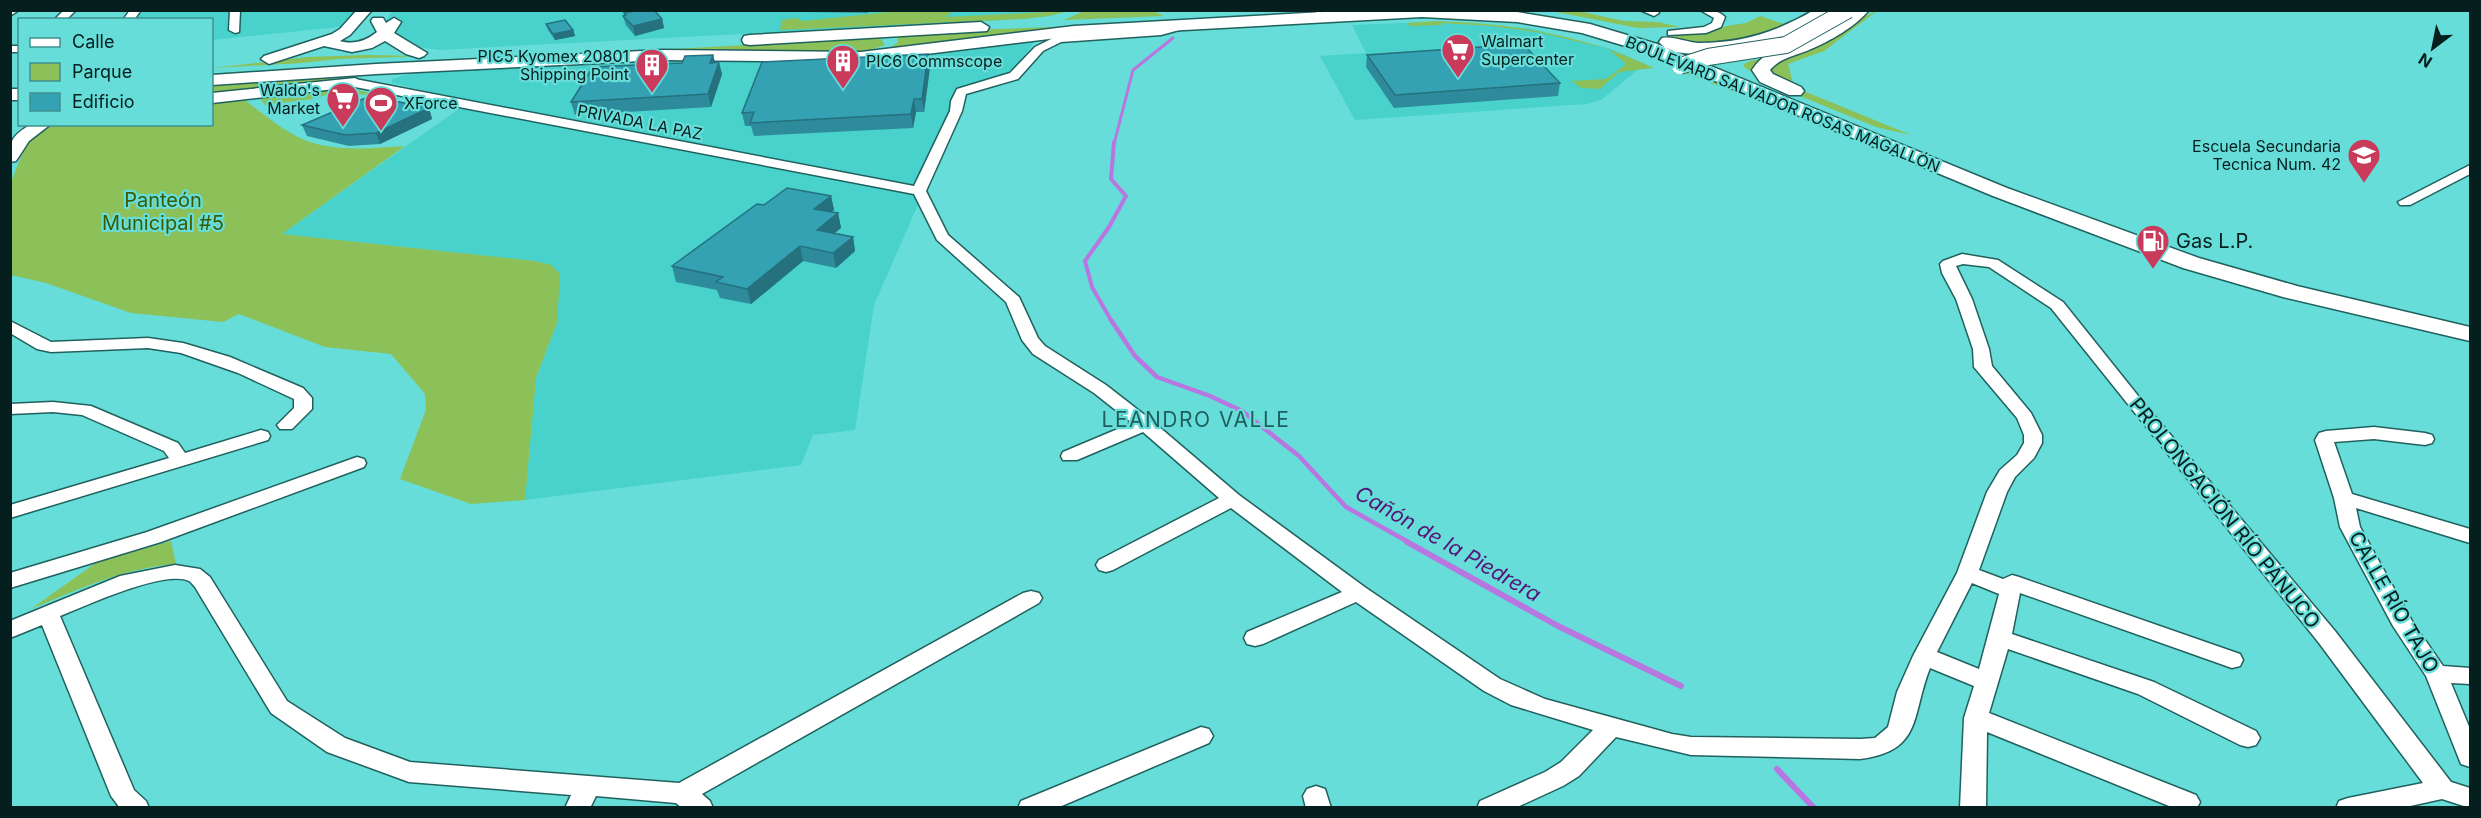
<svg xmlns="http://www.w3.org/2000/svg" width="2481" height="818" font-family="Inter,sans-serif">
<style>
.built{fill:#49d1cb}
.green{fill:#8cc059}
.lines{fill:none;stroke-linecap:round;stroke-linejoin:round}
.stream-far3{stroke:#b876e1;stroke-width:3}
.stream-far2{stroke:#b876e1;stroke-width:4}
.stream-far1{stroke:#b876e1;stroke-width:4.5}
.stream{stroke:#b876e1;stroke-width:6}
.minor-casing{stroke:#20615e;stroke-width:3}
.major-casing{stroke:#20615e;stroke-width:3}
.highway-casing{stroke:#20615e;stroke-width:3}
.minor{fill:#fff;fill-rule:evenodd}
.major{fill:#fff;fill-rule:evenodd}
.highway{fill:#fff;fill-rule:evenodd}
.major-bridge-casing{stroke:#20615e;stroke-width:18;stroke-linecap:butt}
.major-bridge{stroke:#fff;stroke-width:16}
.wall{fill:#2e8b9b}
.shaded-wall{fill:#25717e}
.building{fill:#35a2b4;stroke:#25717e;stroke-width:1.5}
.labels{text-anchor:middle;stroke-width:4.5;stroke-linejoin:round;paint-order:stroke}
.far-poi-label{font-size:16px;fill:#051f1e;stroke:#66ddd8;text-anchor:start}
.far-street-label{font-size:16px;fill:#051f1e;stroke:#66ddd8}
.park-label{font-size:20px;fill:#385c03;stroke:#66ddd8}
.poi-label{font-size:20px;fill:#051f1e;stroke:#66ddd8;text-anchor:start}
.street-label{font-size:20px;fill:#051f1e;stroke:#66ddd8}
.neighbourhood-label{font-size:21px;letter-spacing:1.5px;fill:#1e5f5d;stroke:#66ddd8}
.water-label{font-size:21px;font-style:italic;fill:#561576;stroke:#66ddd8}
</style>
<rect width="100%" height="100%" fill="#66ddd8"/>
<!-- built -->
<path class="built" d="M140 10 355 11 348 26 212 40V20H134Z
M393 10 1068 11 1049 16 1001 20 439 50 412 46 393 35 385 22Z
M1426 22 1528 28 1611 49 1645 64 1601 100 1586 104 1355 120 1320 56 1366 53 1352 25Z
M1037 39 1009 75 971 85 954 93 952 110 917 177 920 200 874 305 855 430 813 435 801 465 525 500 536 379 557 323 551 265 535 261 282 234 470 101 392 83V79L424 69 634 58 922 56Z"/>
<!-- green -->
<path class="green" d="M909 10 954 11 945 17 1069 11 1049 16 1024 19 780 30 782 20 796 18 803 21Z
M1086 10 1153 11 1164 16 1064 20Z
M1551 11H1583V12L1624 21 1658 22 1680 27 1638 28Z
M1877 11 1824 51 1788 64 1794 87 1911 135 1876 127 1768 83 1744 67V64L1750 61 1799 52 1846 24Z
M1760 16 1787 25C1752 37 1706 55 1670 36L1674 34 1710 33 1726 26 1746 23Z
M1436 21C1512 23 1585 35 1654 68L1619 72 1600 89 1582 88 1571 81 1606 79 1626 64 1608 49 1542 33 1492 26 1441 23V25L1410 26 1407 23Z
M1080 26 887 50 898 42 897 36 945 31Z
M873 38 881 39 885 45 867 51 472 61 212 77V74Z
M367 55 430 56 338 59 302 63 212 68 307 57Z
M1684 66 1814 122 1687 74Z
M326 77 336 80 212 92V82Z
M346 88 371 93 365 95 340 91 312 99 265 105 259 97Z
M242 98C261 112 279 128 300 138 332 153 371 148 405 146L282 234 535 261 551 265 560 274 557 323 536 378 525 500 471 504 400 479 426 410 425 394 391 354 325 347 239 314 223 322 131 313 46 283 11 275V182L27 142 53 125 212 124V101Z
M171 541 176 564C123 568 80 589 31 609L97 562Z"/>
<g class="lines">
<!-- stream-far3 -->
<path class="stream-far3" d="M1114 144 1133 70 1173 38"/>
<!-- stream-far2 -->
<path class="stream-far2" d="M1112 322 1092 287 1085 261 1109 227 1126 196 1111 179 1114 142"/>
<!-- stream-far1 -->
<path class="stream-far1" d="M1111 320 1135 356 1157 377 1210 396 1242 411 1299 456 1346 507 1410 543"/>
<!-- stream -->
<path class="stream" d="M1407 542 1558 626 1681 686
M1777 769 1814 808"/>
<!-- minor casing -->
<g class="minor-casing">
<path id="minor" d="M10 10H19L10 16Z
M64 10H76L66 20H54Z
M130 10H141L134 20H123Z
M230 10H240L239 32 235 33 229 30Z
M1325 10 1319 14 1314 11V10Z
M1640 10H1657L1659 13 1654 16Z
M1700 10C1710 10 1718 10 1725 17L1721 27 1706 33 1668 35V31L1704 27 1712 23 1714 18Z
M1190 21 1194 22V26L1161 35 1061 42 1043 51 1018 79 966 94 962 111 926 191 948 235 1019 297 1038 338 1045 346 1106 385 1151 420 1239 495 1366 588 1500 679 1545 699 1672 734 1691 737 1860 739 1875 738 1888 727 1897 692 1913 656 1957 573 1987 492 2000 470 2017 455 2024 443V435L2017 418 1974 367 1973 349 1956 299 1942 273 1940 264 1943 261 1962 254 1998 260 2063 302 2143 402 2335 631 2451 782 2470 788V808L2442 799 2401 808H2336L2339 801 2348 798 2423 783 2319 643 2051 308 1989 267 1963 264 1956 266 1972 299 1989 349 1992 366 2031 413 2042 435V443L2034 458 2015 477 2007 492 1979 570 2003 579 2012 575 2019 577 2240 654 2243 660 2240 666 2232 668 2020 593 2012 634 2154 682 2256 731 2260 738 2256 745 2248 747 2240 745 2138 694 2008 649 1989 713 2196 795 2200 802 2197 808H2174L1987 732 1986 808H1960L1964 718 1974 686 1930 668C1911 716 1923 751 1860 759L1691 755 1616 737 1579 776 1563 786 1515 808H1477L1480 801 1545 772 1561 762 1593 730 1511 705 1484 691 1356 602 1263 644 1255 646 1247 644 1244 638 1247 632 1342 592 1231 508 1113 570 1106 572 1099 570 1096 565 1099 560 1219 498 1143 432 1077 460H1063L1061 456 1063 452 1132 423 1094 393 1033 354 1022 340 1006 302 937 240 914 194 355 87 349 83 355 79 914 186 950 111 951 101 957 89 1010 73 1035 47 1055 37 1161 29ZM1972 583 1999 594 1979 669 1937 652Z
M10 46H20V52H10Z
M2470 165V174L2410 205H2400L2398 202Z
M10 321 51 342 148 338 183 343 230 357 303 388 312 398V409L292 429H280L277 425 294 408V399L238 373 181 353 148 348 51 352 37 349 10 333Z
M53 402 91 406 178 443 185 453 261 430 268 432 270 436 268 440 10 518V505L169 458 164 451 82 415 53 412 10 414V404Z
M2374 427 2425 433 2432 435 2434 439 2432 443 2425 445 2374 439 2334 442 2352 494 2470 529V543L2356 508 2360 527 2412 621 2443 666 2470 668V684L2451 683 2470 729V767L2461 764 2426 676 2393 626 2340 527 2334 498 2315 440 2319 433 2326 431Z
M357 457 364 459 366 463 364 467 161 542 10 588V573L147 532Z
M175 565 200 569 210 577 287 701 345 738 410 762 679 783 1023 593 1031 591 1039 593 1042 598 1039 603 702 794 710 801 713 808H682L676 803 596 796 590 808H565L571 795 409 782 327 752 271 713 195 587C193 585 191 582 189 581 165 569 85 606 60 616L134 790 146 801 149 808H120L111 796 42 625 10 638V621L120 576Z
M1201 727 1209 729 1213 736 1209 743 1057 808H1018L1021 801Z
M1316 786 1325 789 1331 808H1306L1303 796 1307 789Z"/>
</g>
<!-- major casing -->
<g class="major-casing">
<path id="major" d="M357 10H372L350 35 340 41C354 45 366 41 377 32L371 21 373 18H383L386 23 394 18 401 22 394 33 427 53 424 56 419 58 406 54 385 41 372 48 352 52 324 46 269 64 261 59 264 56 332 34 340 29Z
M355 78 363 83 361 86 212 103V93Z
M31 124H51L29 141 16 161 10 162C10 139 11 137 31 124Z"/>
</g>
<!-- highway casing -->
<g class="highway-casing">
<path id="highway" d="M1360 10 1517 12 1590 24 1657 44 2007 188 2199 258 2297 286 2470 327V341L2283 297 2183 268 1993 196 1645 52 1582 33 1517 22 1422 17 1074 36 861 62 663 60 376 74 212 85V75L376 64 663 50 861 52 1074 26Z
M1814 10H1834C1811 37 1683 73 1659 42L1662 38C1673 36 1686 42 1698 43 1741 43 1777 32 1814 10Z
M1850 10H1869C1855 27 1830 41 1811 49 1796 56 1781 57 1770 70L1773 74 1801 87 1804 91 1801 95H1789L1760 82 1752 70C1767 48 1779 51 1800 41 1818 33 1834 22 1850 10Z
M981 22 989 27 987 31 750 45 744 44 742 40 744 36 750 35Z
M10 89H20V100H10Z"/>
</g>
<!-- minor -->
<use href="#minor" class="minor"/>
<!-- major -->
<use href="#major" class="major"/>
<!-- highway -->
<use href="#highway" class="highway"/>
<!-- major-bridge casing -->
<g class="major-bridge-casing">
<path id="major-bridge" d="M1680 66 1708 57 1786 45 1848 10"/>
</g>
<!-- major-bridge -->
<use href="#major-bridge" class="major-bridge"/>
</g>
<!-- wall -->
<path class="wall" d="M808 10H870L868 13 808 12Z
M624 13 662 19 664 28 635 36 626 25 623 16 625 15Z
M546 24 573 30 575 36 555 40 548 30Z
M713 55 715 62 722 74 711 107 575 115 571 102 682 63Z
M1367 55 1560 83 1558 96 1394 108 1366 67Z
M930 67 924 112H916L913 128 754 136 751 126H745L742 113Z
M429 108 432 119 380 144 349 146 307 136 302 125Z
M831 196 834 210 832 212 838 213 841 228 834 233 853 237 855 251 836 268 803 261 751 304 720 298 717 290 676 282 672 266 764 205Z"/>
<!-- shaded-wall -->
<path class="shaded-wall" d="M662 19 664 28 635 36 633 26Z
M573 30 575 36 555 40 553 34Z
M928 54 930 67 924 112 922 99Z
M713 55 716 67 710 63Z
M719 62 722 74 711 107 708 94Z
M914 99 916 112 913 128 911 114Z
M429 108 432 119 380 144 376 133Z
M831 196 834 210 817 224 814 209Z
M838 213 841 228 820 245 817 230Z
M853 237 855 251 836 268 833 253Z
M800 246 803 261 751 304 747 289Z"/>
<!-- building -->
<path class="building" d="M640 10H654L662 19 633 26 623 16 626 15 624 13Z
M565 20 573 30 553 34 546 24Z
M1523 44 1560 83 1395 95 1367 55Z
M928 54 922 99H914L911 114 750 123 754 112 742 113 762 62Z
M713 55 710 63 719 62 708 94 571 102 593 67 682 63 685 56Z
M370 96 429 108 376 133 345 135 302 125Z
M787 188 831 196 814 209 838 213 817 230 853 237 833 253 800 246 747 289 716 282 723 277 672 266 757 204 764 205Z"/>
<!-- icons -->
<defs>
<g id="supermarket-pin" transform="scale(1.725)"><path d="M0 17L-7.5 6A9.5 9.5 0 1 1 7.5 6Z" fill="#c93a5b" stroke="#66ddd8"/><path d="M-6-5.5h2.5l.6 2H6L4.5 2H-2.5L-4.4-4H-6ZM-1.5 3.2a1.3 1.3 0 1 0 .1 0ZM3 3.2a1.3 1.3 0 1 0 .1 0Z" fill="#fff"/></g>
<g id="building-pin" transform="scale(1.725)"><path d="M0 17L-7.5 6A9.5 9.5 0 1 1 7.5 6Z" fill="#c93a5b" stroke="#66ddd8"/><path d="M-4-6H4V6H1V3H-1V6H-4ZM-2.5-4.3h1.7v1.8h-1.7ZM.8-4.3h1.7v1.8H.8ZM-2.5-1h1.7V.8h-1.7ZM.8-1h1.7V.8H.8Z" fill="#fff"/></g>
<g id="stadium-pin" transform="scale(1.725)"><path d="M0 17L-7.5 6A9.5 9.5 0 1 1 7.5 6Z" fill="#c93a5b" stroke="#66ddd8"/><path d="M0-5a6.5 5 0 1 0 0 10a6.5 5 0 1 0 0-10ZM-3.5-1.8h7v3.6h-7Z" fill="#fff"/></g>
<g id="school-pin" transform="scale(1.725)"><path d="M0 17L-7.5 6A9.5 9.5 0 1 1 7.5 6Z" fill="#c93a5b" stroke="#66ddd8"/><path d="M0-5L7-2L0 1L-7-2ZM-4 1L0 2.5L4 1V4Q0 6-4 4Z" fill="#fff"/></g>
<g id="fuel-pin" transform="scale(1.725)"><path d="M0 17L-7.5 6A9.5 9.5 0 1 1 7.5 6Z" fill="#c93a5b" stroke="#66ddd8"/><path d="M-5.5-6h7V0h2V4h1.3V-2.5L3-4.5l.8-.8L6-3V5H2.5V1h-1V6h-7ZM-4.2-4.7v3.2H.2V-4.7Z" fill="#fff"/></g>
</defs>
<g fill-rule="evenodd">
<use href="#supermarket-pin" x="1458" y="50"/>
<use href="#building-pin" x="843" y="61"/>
<use href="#building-pin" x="652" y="65"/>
<use href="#supermarket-pin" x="343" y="99"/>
<use href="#stadium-pin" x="381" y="103"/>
<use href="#school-pin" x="2364" y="155"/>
<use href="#fuel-pin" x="2153" y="241"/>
</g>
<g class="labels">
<!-- far-poi labels -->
<g class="far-poi-label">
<text x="1481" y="47">Walmart<tspan x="1481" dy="18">Supercenter</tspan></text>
<text x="629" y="62" text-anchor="end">PIC5 Kyomex 20801<tspan x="629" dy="18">Shipping Point</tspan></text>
<text x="866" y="67">PIC6 Commscope</text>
<text x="320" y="96" text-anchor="end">Waldo's<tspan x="320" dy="18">Market</tspan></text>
<text x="404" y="109">XForce</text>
<text x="2341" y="152" text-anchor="end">Escuela Secundaria<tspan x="2341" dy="18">Tecnica Num. 42</tspan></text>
</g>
<!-- far-street labels -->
<g class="far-street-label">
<text transform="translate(1783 104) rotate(22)" y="6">BOULEVARD SALVADOR ROSAS MAGALLÓN</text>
<text transform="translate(640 122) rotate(11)" y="6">PRIVADA LA PAZ</text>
</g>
<!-- park labels -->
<g class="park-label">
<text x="163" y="207">Panteón<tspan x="163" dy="23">Municipal #5</tspan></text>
</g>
<!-- poi labels -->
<g class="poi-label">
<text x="2176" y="248">Gas L.P.</text>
</g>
<!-- street labels -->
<g class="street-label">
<text transform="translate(2225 513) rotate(51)" y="7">PROLONGACIÓN RÍO PÁNUCO</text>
<text transform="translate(2394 602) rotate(60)" y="7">CALLE RÍO TAJO</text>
</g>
<!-- neighbourhood labels -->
<g class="neighbourhood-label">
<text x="1196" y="427">LEANDRO VALLE</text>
</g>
<!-- water labels -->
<g class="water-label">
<text transform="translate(1448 544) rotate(30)" y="7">Cañón de la Piedrera</text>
</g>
</g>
<!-- border -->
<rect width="2481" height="818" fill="none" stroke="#051f1e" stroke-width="24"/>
<!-- legend -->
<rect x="18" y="18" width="195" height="108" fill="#66ddd8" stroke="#3f918e" stroke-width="1.5"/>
<rect x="30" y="38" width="30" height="9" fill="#ffffff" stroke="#3f918e" stroke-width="1.5"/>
<text x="72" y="48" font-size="18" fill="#051f1e">Calle</text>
<rect x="30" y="63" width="30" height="18" fill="#8cc059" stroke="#3f918e" stroke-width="1.5"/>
<text x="72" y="78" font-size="18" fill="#051f1e">Parque</text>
<rect x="30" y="93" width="30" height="18" fill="#35a2b4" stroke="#3f918e" stroke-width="1.5"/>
<text x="72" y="108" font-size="18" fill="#051f1e">Edificio</text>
<!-- north arrow -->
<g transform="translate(2433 48) rotate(212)" stroke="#66ddd8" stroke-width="4.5" paint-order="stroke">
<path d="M0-4.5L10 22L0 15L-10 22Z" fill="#051f1e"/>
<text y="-9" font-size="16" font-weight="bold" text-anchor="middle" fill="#051f1e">N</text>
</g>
</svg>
